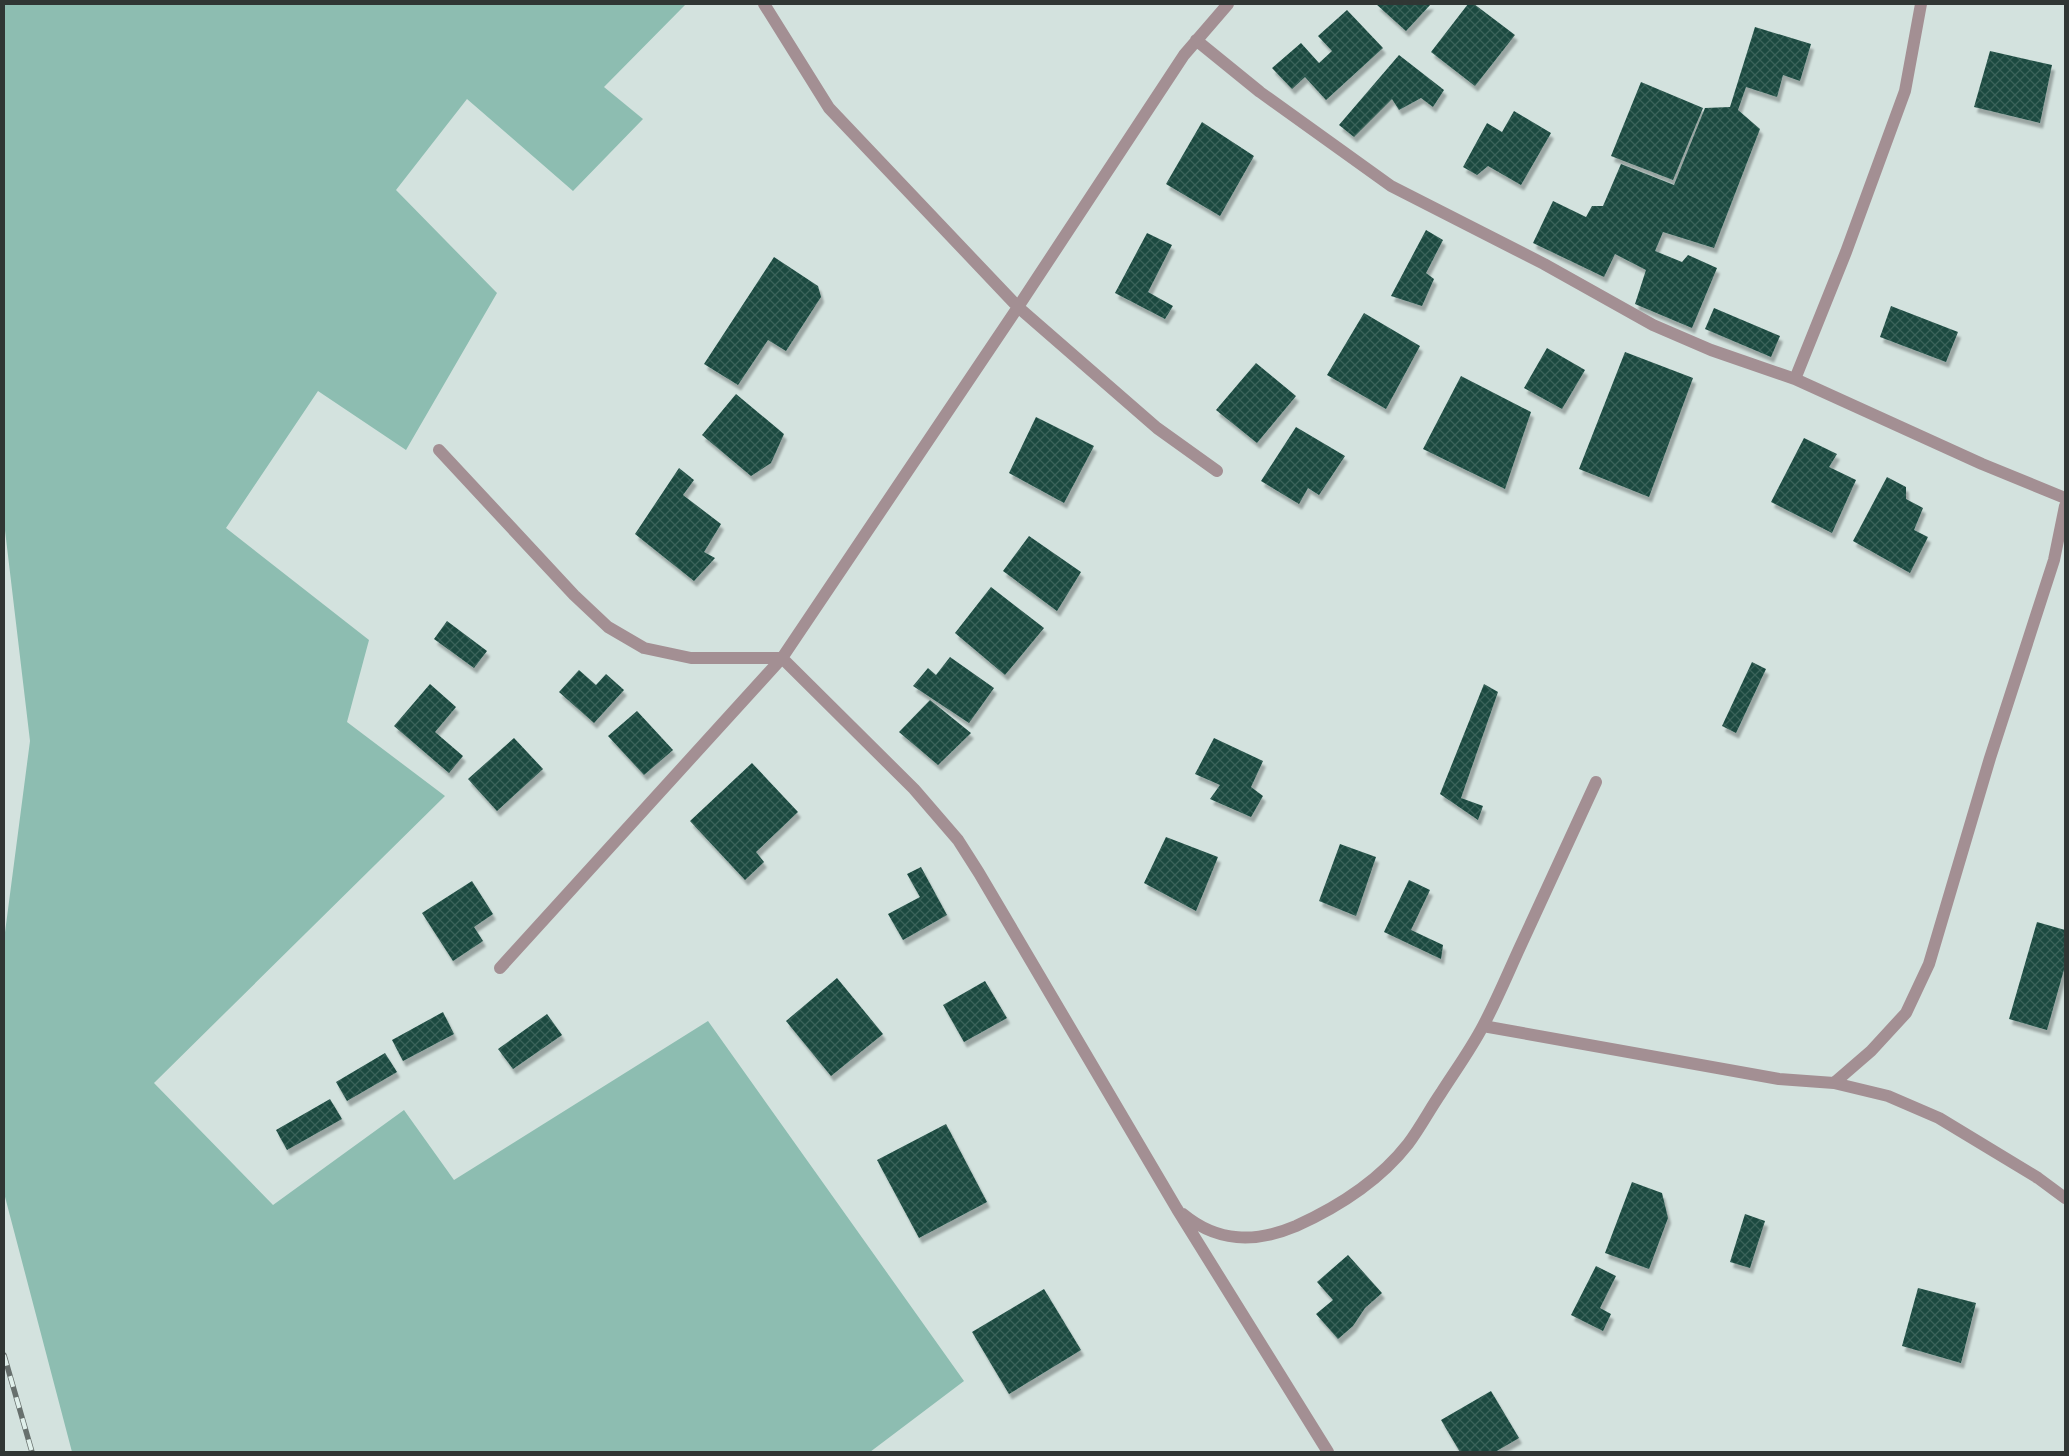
<svg xmlns="http://www.w3.org/2000/svg" width="2069" height="1456" font-family="'Alegreya Sans',sans-serif">
<style>
.green{fill:#8dbdb1}
.building{fill:url(#building-cross-hatch);filter:url(#shadow)}
.lines{fill:none;stroke-linecap:round;stroke-linejoin:round}
.minor{stroke:#a38f93;stroke-width:12}
.rail-casing{stroke:#67706d;stroke-width:5.5}
.rail{stroke:#e0f0eb;stroke-width:4;stroke-dasharray:11;stroke-linecap:butt}
</style>
<defs>
<pattern id="building-cross-hatch" width="8" height="8" patternUnits="userSpaceOnUse" patternTransform="scale(1.25)"><rect width="8" height="8" fill="#1a4a40"/><path d="M0 0l8 8M0 8l8-8" fill="none" stroke="#3b625a"/></pattern>
<filter id="shadow"><feDropShadow dx="3" dy="5.5" stdDeviation="1" flood-color="#0004"/></filter>
</defs>
<rect width="100%" height="100%" fill="#d3e2de"/>
<!-- green -->
<path class="green" d="M4 4H686L604 87 643 119 573 191 467 99 396 190 497 293 406 450 318 391 226 528 369 640 347 722 445 796 154 1083 273 1205 404 1110 454 1180 708 1021 964 1381 870 1452H72L4 1193V940L30 741 4 522Z"/>
<!-- building -->
<path class="building" d="M1376 4H1431L1406 31Z
M1468 4H1474L1515 35 1475 86 1431 52Z
M1347 10 1383 48 1326 100 1305 77 1292 89 1272 68 1301 43 1319 63 1332 51 1318 36Z
M1755 27 1811 44 1800 81 1783 75 1777 97 1746 87 1738 110 1760 129 1714 248 1663 232 1655 251 1682 262 1688 255 1717 268 1692 328 1635 304 1646 270 1615 254 1604 277 1533 243 1553 201 1586 217 1592 206H1603L1621 164 1674 185 1705 108 1730 107Z
M1990 51 2052 65 2040 123 1974 107Z
M1399 55 1444 90 1433 107 1421 98 1399 110 1392 99 1354 137 1339 125Z
M1641 82 1703 108 1673 180 1611 156Z
M1514 111 1551 133 1521 185 1488 166 1477 175 1463 167 1487 123 1502 132Z
M1202 122 1254 156 1220 216 1166 184Z
M1426 230 1443 240 1426 273 1434 279 1422 306 1391 296Z
M1147 233 1172 245 1148 292 1173 306 1165 319 1115 293Z
M774 257 818 286 821 297 786 351 768 340 738 385 704 364Z
M1891 306 1958 332 1946 362 1880 337Z
M1714 308 1780 336 1771 357 1705 329Z
M1364 313 1420 346 1386 409 1327 375Z
M1547 348 1585 370 1562 409 1524 388Z
M1625 352 1693 378 1649 497 1579 469Z
M1256 363 1296 396 1257 443 1216 410Z
M1461 376 1531 412 1505 489 1423 449Z
M736 394 784 434 771 463 751 476 702 435Z
M1036 417 1094 446 1064 503 1009 473Z
M1296 427 1345 456 1319 495 1308 488 1299 504 1261 481Z
M1804 438 1837 454 1829 467 1856 480 1832 533 1771 502Z
M679 468 694 480 683 495 721 524 704 552 715 558 694 581 635 534Z
M1887 477 1906 487V499L1923 508 1914 530 1928 537 1910 573 1853 541Z
M1029 536 1081 572 1057 611 1003 571Z
M991 587 1044 628 1005 675 955 633Z
M447 621 487 651 474 668 434 639Z
M950 657 994 688 969 723 913 686 928 668 936 675Z
M1752 662 1766 669 1736 733 1722 726Z
M579 670 596 685 606 674 624 690 594 723 559 692Z
M430 684 456 707 435 732 463 756 449 773 394 726Z
M1484 684 1498 692 1461 798 1483 806 1478 820 1440 794Z
M930 700 971 733 938 765 899 732Z
M637 711 673 750 644 775 608 736Z
M514 738 543 769 497 811 468 779Z
M1214 738 1263 761 1251 787 1263 796 1251 817 1210 799 1220 785 1195 774Z
M752 763 798 812 756 852 764 862 745 880 690 821Z
M1166 837 1218 857 1196 911 1144 883Z
M1340 844 1376 857 1356 916 1319 901Z
M921 867 947 915 903 940 888 914 920 897 907 874Z
M1409 880 1430 890 1411 930 1443 945 1441 959 1384 932Z
M472 881 493 914 474 927 483 941 453 961 422 913Z
M2037 922 2065 930V966L2047 1030 2009 1019Z
M837 978 883 1034 831 1076 786 1021Z
M985 981 1007 1018 964 1042 943 1005Z
M443 1012 454 1034 403 1061 392 1040Z
M547 1014 562 1035 513 1069 498 1049Z
M385 1053 397 1072 347 1101 336 1082Z
M330 1099 342 1119 287 1150 276 1130Z
M946 1124 987 1202 919 1238 877 1160Z
M1632 1182 1662 1193 1668 1218 1649 1269 1605 1253Z
M1745 1214 1765 1221 1750 1268 1730 1262Z
M1348 1255 1382 1293 1365 1308 1353 1326 1338 1339 1316 1314 1333 1300 1317 1282Z
M1596 1266 1616 1276 1600 1308 1611 1314 1603 1331 1571 1315Z
M1918 1288 1976 1303 1961 1363 1902 1346Z
M1044 1289 1081 1350 1009 1394 972 1332Z
M1491 1391 1519 1438 1495 1452H1460L1441 1420Z"/>
<g class="lines">
<!-- minor -->
<path class="minor" d="M764 4 829 108 1018 307 1157 428 1217 471
M1196 40 1260 92 1391 186 1544 264 1653 325 1711 350 1795 379 1982 464 2065 498
M1795 379 1846 252 1905 91 1921 4
M439 450 574 595 608 627 644 648 691 658H782L914 789 958 840 979 873 1177 1209 1328 1452
M500 968 782 658 1018 307 1184 55 1228 4
M1483 1026 1779 1079 1834 1083 1888 1096 1939 1118 2038 1178 2065 1198
M1834 1083 1871 1051 1906 1013 1929 964 1990 758 2054 560 2065 506
M1183 1214C1218 1243 1256 1243 1296 1226 1338 1207 1379 1181 1408 1144 1420 1128 1430 1109 1441 1093 1455 1071 1471 1049 1483 1026 1497 1000 1508 973 1520 947 1545 892 1571 837 1596 782"/>
<!-- rail casing -->
<g class="rail-casing">
<path id="rail" d="M4 1355 32 1452"/>
</g>
<!-- rail -->
<use href="#rail" class="rail"/>
</g>
<!-- border -->
<rect width="2069" height="1456" fill="none" stroke="#303634" stroke-width="10"/>
</svg>
